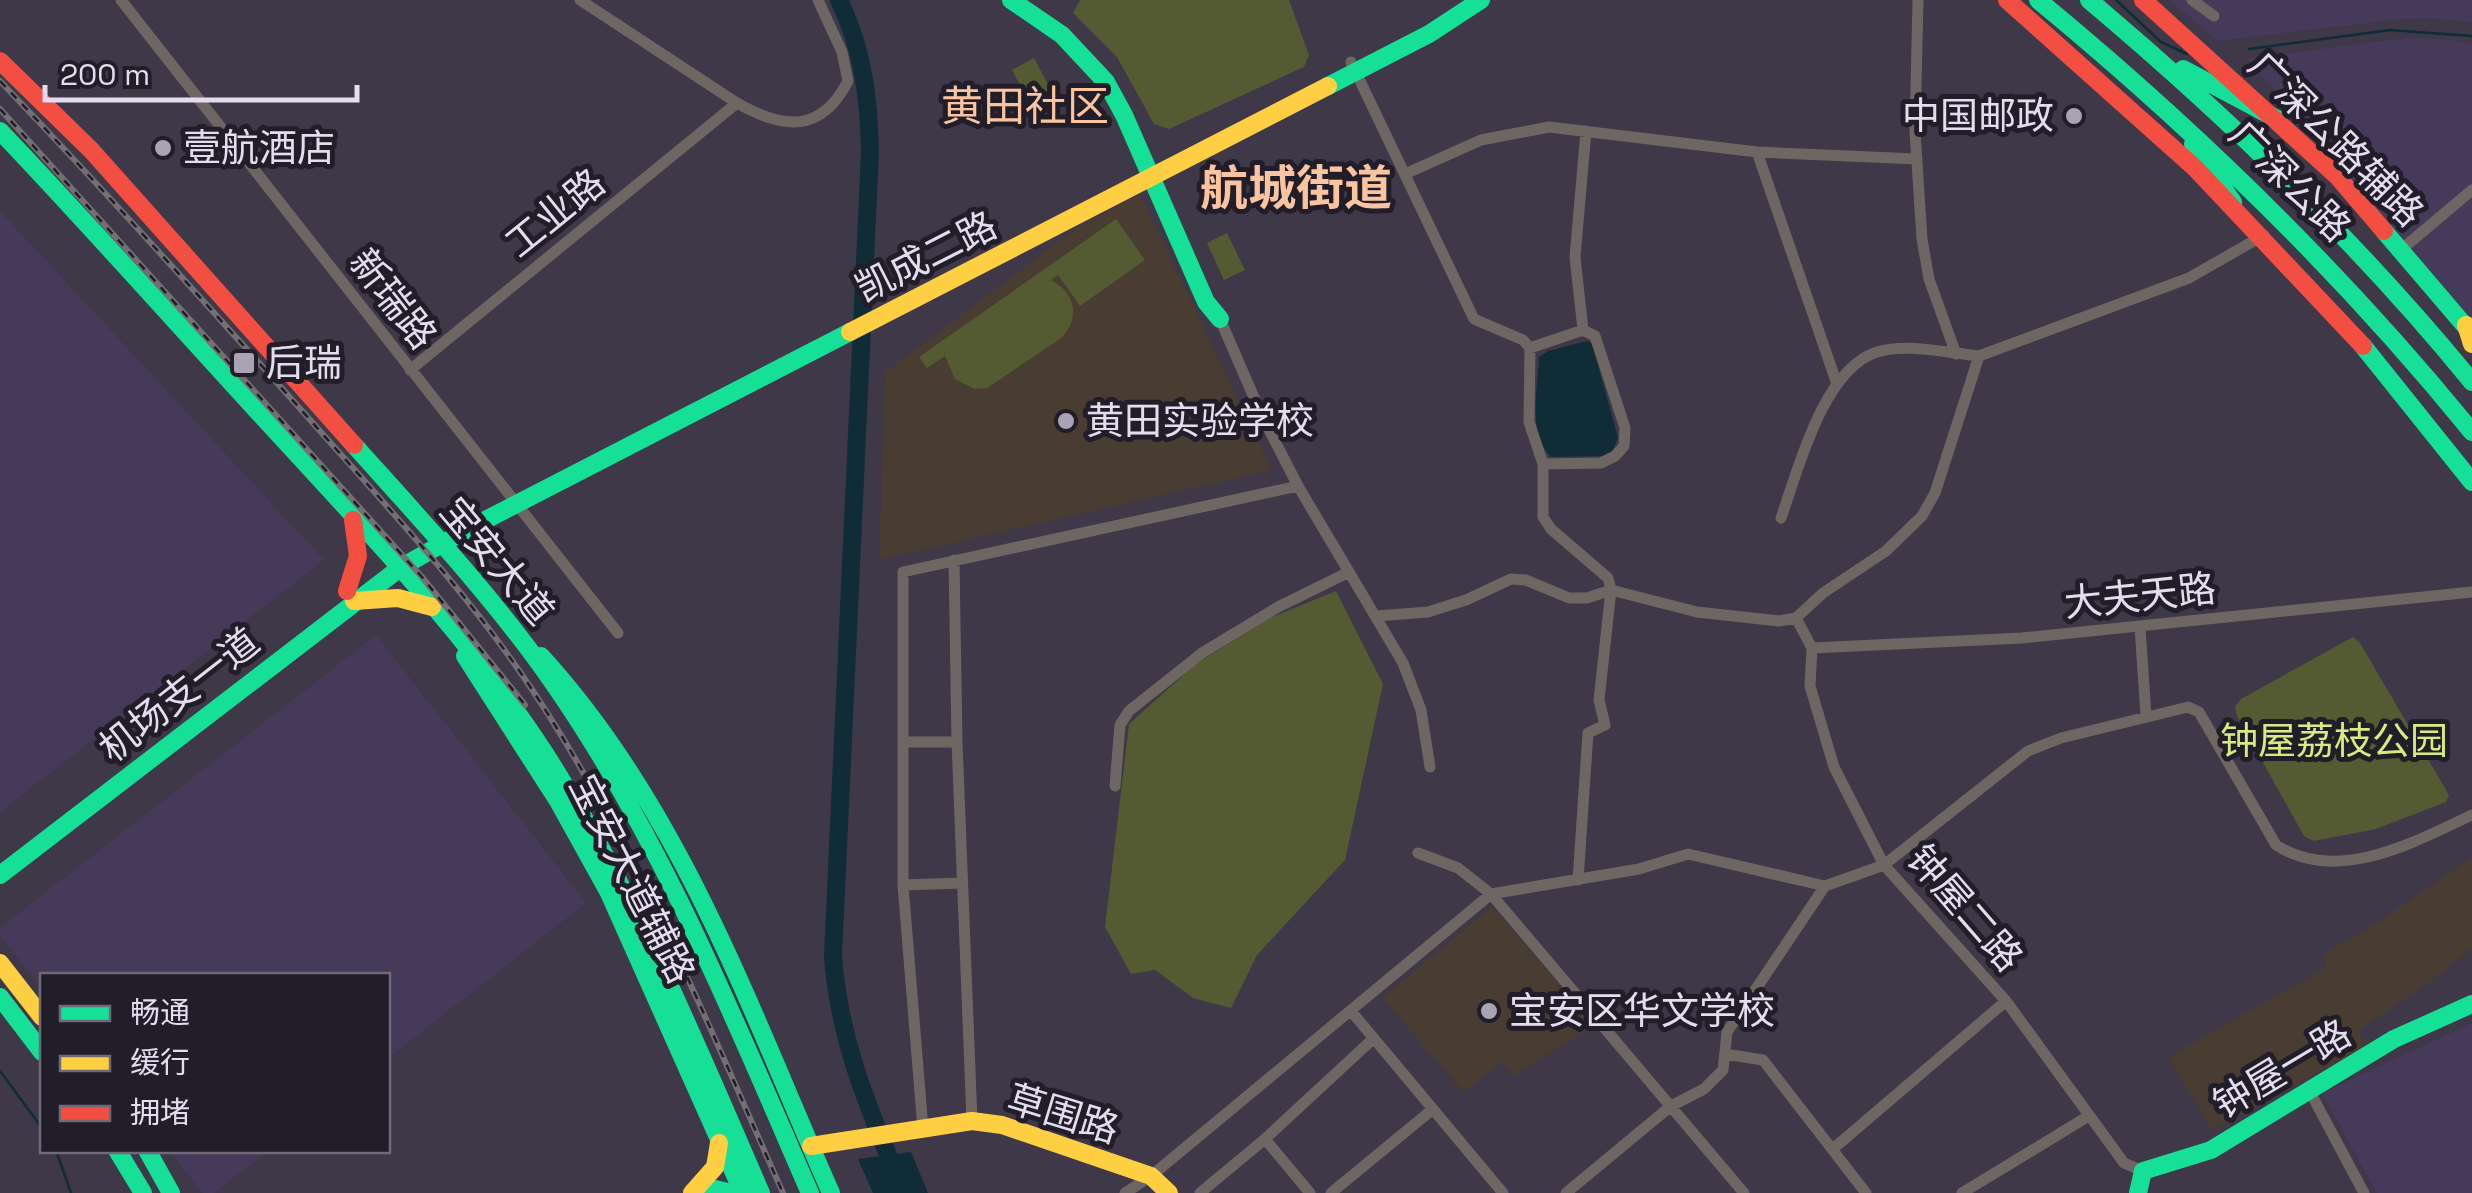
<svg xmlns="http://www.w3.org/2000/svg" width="2472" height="1193" font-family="'Space Grotesk','Noto Sans SC',sans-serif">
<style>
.built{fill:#463a5a}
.education{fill:#493c32}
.green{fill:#545b32}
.water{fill:#0f2c37}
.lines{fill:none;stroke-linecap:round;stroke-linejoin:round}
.stream{stroke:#0f2c37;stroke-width:2.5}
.river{stroke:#0f2c37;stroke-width:18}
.street{stroke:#6e6662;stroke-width:11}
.fast{stroke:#16e098;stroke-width:18}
.slow{stroke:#ffcf43;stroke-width:18}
.jam{stroke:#f24e42;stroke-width:18}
.rail-casing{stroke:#746f73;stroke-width:6}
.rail{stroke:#211d29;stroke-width:2.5;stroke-dasharray:8;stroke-linecap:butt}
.poi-dot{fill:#a9a3b5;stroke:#211d29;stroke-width:4}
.labels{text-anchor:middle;stroke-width:10;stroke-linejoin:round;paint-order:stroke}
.poi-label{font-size:38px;fill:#e3ddef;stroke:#211d29;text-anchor:start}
.street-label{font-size:38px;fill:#e3ddef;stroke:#211d29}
.park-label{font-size:38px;fill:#d6eb80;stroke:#211d29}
.quarter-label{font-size:42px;fill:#fbc4a0;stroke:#211d29}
.district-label{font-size:48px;font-weight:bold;fill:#fbc4a0;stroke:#211d29}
</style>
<rect width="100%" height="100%" fill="#3e3848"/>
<!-- built -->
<path class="built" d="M2169 0H2472V22L2422 18 2393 20 2218 41Z
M2404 38 2447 39 2472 44V320L2247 59Z
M0 211 324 560 0 812Z
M376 635 586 903 388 1058V976H42V989L0 935V928Z
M2472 1023V1193H2377L2322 1093Z
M170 1151H268L214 1193H203Z"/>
<!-- education -->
<path class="education" d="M1140 194 1272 470 879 560 885 372 1079 226Z
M2472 857V948L2433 980 2359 1030 2365 1047 2212 1130 2168 1057 2327 967 2322 955 2380 921Z
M1492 906 1595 1025 1513 1076 1503 1062 1464 1092 1382 998Z"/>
<!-- green -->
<path class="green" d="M1080 0H1289L1309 55 1304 67 1169 129 1154 124 1117 57 1073 13Z
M1034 58 1057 101 1035 113 1012 70Z
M1116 219 1145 260 1080 306 1058 275 1051 280C1076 293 1081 319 1060 339L987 388 975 389 955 379 945 356 927 368 919 357Z
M1227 233 1245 270 1224 280 1207 243Z
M1336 591 1383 684 1345 860 1257 955 1231 1008 1193 998 1155 970 1131 974 1105 927 1129 724 1196 664 1270 618Z
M2353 637 2360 643 2449 795 2446 802 2376 829 2314 841 2304 836 2237 716 2235 707 2241 699Z"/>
<!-- water -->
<path class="water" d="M1587 341 1592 344 1618 438 1612 452 1603 456 1551 457C1527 434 1538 387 1539 357L1548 351Z
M911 1152 928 1193H873L858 1159Z"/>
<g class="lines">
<!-- stream -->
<path class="stream" d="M2116 0 2161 42 2187 54
M2249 49 2390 30 2472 36
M0 1071 42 1128
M56 1150 71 1193"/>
<!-- river -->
<path class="river" d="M839 0C863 49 869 99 870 152L833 956C839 1042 871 1115 904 1193"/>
<!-- street -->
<path class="street" d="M121 0 618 633
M580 0 737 103C783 129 821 134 848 81L842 52 818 0
M1918 0 1915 132 1922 239 1929 279 1956 354
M2192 0 2214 16
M1351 62 1474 319 1523 340 1530 348 1529 422 1543 464V517L1551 529 1608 578 1611 590 1599 700 1605 725 1588 733 1578 880
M1757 152 1837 384
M1405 174 1481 140 1549 127 1757 152 1917 159
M2402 249 2472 190
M1220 319 1262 416 1298 486 1403 663 1421 710 1430 767
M1583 330 1575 257 1586 131
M1530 348 1583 330 1595 336 1625 428 1624 446 1615 456 1601 463 1543 464
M410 370 737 103
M1781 518C1798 470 1823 369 1877 352 1908 343 1947 353 1979 356
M954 560 957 742 972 1121
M1376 616 1428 612 1466 600 1511 579 1526 580 1569 598H1587L1611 590 1697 612 1779 621 1796 618 1823 593 1886 551 1922 516 1935 493 1979 356 2189 278 2264 235
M1796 618 1812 648
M2140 627 2146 716
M1812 648 2022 638 2472 592
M1812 648 1810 686 1834 767 1884 865 2006 1001 2124 1163 2143 1171
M904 742H957
M1115 786 1120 725 1129 711 1202 653 1278 607 1349 572
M1418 853 1458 868 1491 894 1744 1193
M903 885 962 883
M1351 1011 1503 1193
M1725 1054 1763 1060 1866 1193
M2309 1090 2364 1193
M923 1129 903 885V572L1298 486
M1265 1139 1310 1193
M1834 1148 2006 1001
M1125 1193 1151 1176 1491 894 1639 869 1688 854 1825 886 1884 865 2028 751 2061 738 2188 707 2199 712 2276 845C2337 885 2414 842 2472 815
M1200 1193 1265 1139 1374 1038
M1331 1193 1433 1109
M1566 1193 1671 1106 1704 1089 1723 1070 1727 1032 1825 886
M1962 1193 2087 1117"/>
<!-- fast -->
<path class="fast" d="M1011 0 1062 35 1106 82 1124 115 1206 302 1220 319
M2038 0C2197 131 2342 272 2472 432
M2089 0C2228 117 2357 241 2472 382
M2183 69 2277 119
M1328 86 1429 34 1481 0
M0 131C96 232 188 336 282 438 374 538 469 637 544 752 633 890 696 1043 761 1193
M2193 144 2233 202
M2384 231 2472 334
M2363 346 2472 482
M354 445C423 522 495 599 554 684 663 841 734 1019 810 1193
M465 656 558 801 609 893 743 1193
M541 656C680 808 749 1007 831 1193
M0 875 400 568 468 529 850 332
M0 997 42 1052
M117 1150 143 1193
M147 1150 171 1193
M693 1193 715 1189 732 1193
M2138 1193 2143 1171 2211 1150 2394 1039 2472 1004"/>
<!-- slow -->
<path class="slow" d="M2466 325 2472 344
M850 332 1328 86
M354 601 398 598 432 607
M0 963 42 1017
M811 1146 972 1121 1002 1125 1151 1176 1169 1193
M692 1193 715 1167 719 1143"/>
<!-- jam -->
<path class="jam" d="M2007 0 2195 168 2363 346
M2143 0 2337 176 2384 231
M0 61 91 150 354 445
M347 591 358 556 353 520"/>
<!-- rail casing -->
<g class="rail-casing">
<path id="rail" d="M0 81C106 192 209 307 312 422 389 509 469 594 533 691 637 848 707 1022 783 1193
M0 109 422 577 525 705"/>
</g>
<!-- rail -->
<use href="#rail" class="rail"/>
</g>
<!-- markers -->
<g class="poi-dot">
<circle cx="2074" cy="116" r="10"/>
<circle cx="163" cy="148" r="10"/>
<rect x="232" y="351" width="24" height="24" rx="5"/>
<circle cx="1066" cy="421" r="10"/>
<circle cx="1489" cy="1011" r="10"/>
</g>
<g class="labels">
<!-- poi labels -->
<g class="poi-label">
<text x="2054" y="129" text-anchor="end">中国邮政</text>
<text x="183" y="161">壹航酒店</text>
<text x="266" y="376">后瑞</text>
<text x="1086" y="434">黄田实验学校</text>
<text x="1509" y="1024">宝安区华文学校</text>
</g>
<!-- street labels -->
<g class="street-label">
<text transform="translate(2336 139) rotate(45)" y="13">广深公路辅路</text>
<text transform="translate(2290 181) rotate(45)" y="13">广深公路</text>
<text transform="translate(555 213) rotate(-39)" y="13">工业路</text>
<text transform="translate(926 257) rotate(-27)" y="13">凯成二路</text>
<text transform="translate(393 299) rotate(52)" y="13">新瑞路</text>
<text transform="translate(497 561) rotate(50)" y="13">宝安大道</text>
<text transform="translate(2140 596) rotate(-6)" y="13">大夫天路</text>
<text transform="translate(179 695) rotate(-38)" y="13">机场支一道</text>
<text transform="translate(632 879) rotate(63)" y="13">宝安大道辅路</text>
<text transform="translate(1965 908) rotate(49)" y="13">钟屋二路</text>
<text transform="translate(2282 1069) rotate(-31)" y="13">钟屋一路</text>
<text transform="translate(1063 1114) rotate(17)" y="13">草围路</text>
</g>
<!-- park labels -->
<g class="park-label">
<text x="2334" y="754">钟屋荔枝公园</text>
</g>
<!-- quarter labels -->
<g class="quarter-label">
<text x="1025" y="121">黄田社区</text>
</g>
<!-- district labels -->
<g class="district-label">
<text x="1296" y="205">航城街道</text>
</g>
</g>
<!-- legend -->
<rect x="40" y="973" width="350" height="180" fill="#211d29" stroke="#6f6a78" stroke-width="2.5"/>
<rect x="60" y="1006" width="50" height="15" fill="#16e098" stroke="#6f6a78" stroke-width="2.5"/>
<text x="130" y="1023" font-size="30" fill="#e3ddef">畅通</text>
<rect x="60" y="1056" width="50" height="15" fill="#ffcf43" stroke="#6f6a78" stroke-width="2.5"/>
<text x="130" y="1073" font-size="30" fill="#e3ddef">缓行</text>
<rect x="60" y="1106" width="50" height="15" fill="#f24e42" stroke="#6f6a78" stroke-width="2.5"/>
<text x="130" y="1123" font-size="30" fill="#e3ddef">拥堵</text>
<!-- scale -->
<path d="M45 85v15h312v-15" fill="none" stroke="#e3ddef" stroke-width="5"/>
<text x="60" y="85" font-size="30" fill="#e3ddef" stroke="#211d29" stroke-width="8" paint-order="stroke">200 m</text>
</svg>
